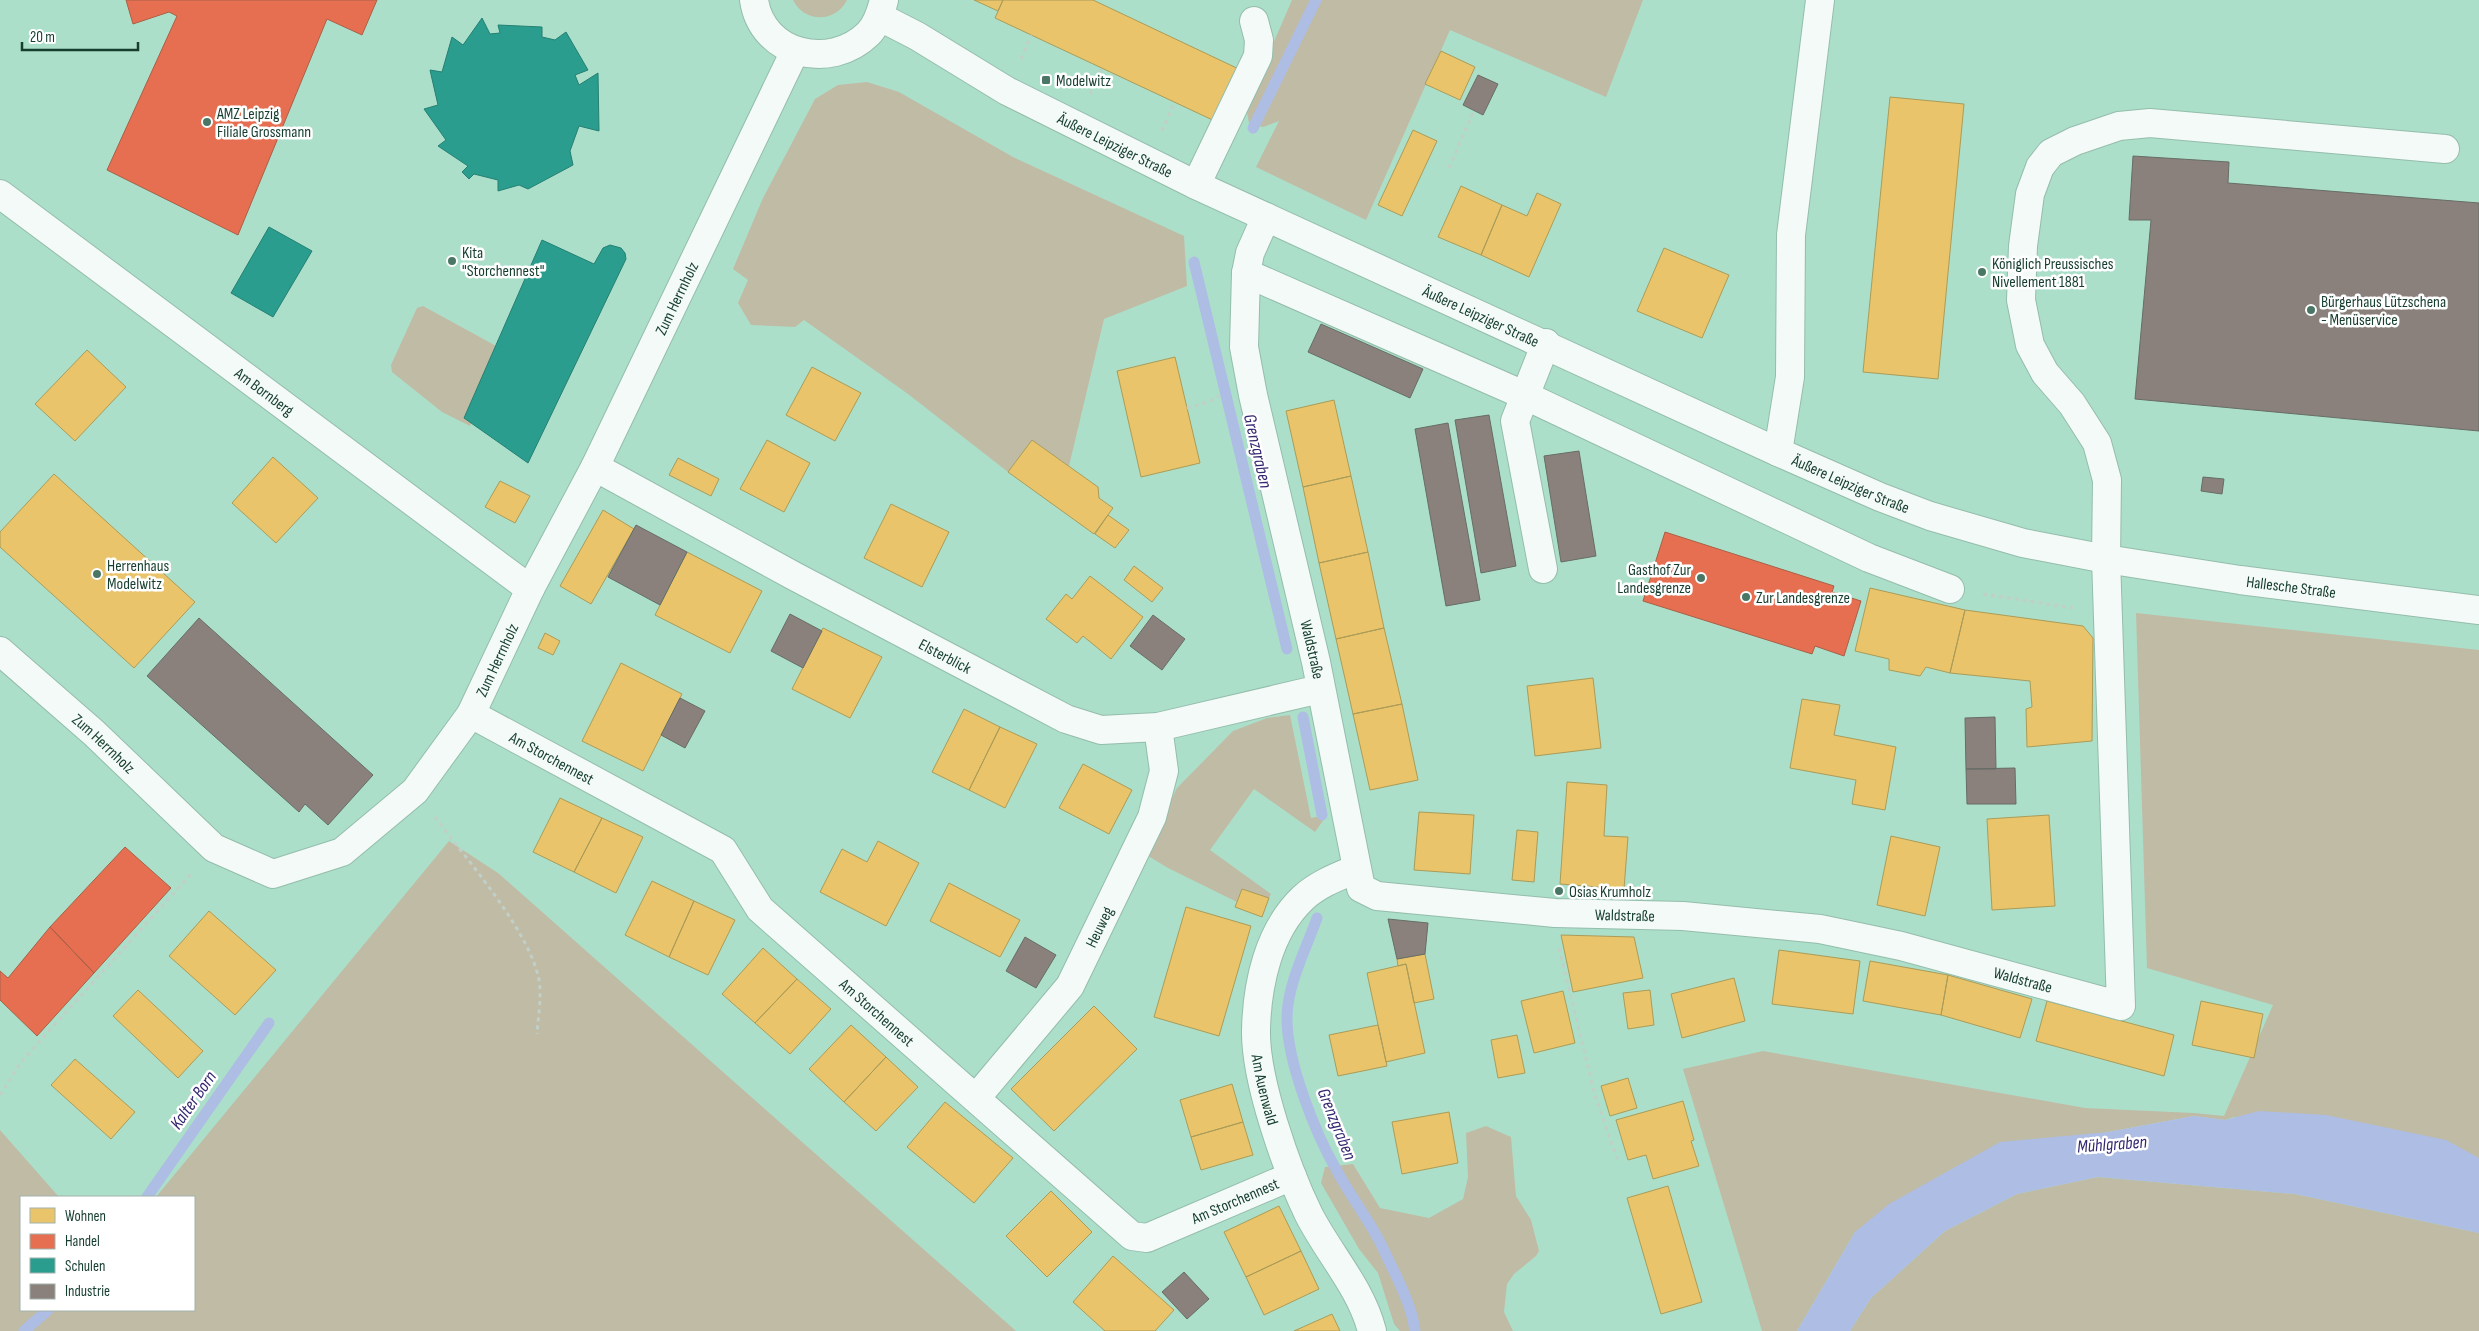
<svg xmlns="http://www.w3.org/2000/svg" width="2479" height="1331" font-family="'Sofia Sans Condensed',sans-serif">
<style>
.green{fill:#c0bba5}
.water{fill:#aebde3}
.homes{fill:#e9c46a;stroke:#aa9c58}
.shops{fill:#e76f51;stroke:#a86046}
.schools{fill:#2a9d8f;stroke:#248072}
.industry{fill:#8a817c;stroke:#676d65}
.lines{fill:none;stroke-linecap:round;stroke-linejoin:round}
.stream{stroke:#aebde3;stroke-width:11}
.minor-casing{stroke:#94bdac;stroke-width:30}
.path{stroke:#c0cfc8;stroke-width:3;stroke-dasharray:4 4;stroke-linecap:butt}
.minor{stroke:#f3faf7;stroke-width:28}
.poi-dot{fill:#4a7665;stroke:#fff;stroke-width:2}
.labels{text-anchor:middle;stroke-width:5;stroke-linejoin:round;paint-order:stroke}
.poi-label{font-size:16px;fill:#163e2e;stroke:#fff;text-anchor:start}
.street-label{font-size:16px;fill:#163e2e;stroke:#fff}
.water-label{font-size:18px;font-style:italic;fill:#342871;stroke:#fff}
</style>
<rect width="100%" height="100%" fill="#acdfca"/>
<!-- green -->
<path class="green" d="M793 0H847C836 23 804 23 793 0Z
M1292 0H1643L1606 97 1450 30 1366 220 1256 167 1279 121 1263 127 1249 123 1246 106Z
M867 82 899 92 1013 157 1184 236 1187 286 1104 319 1069 466 1032 440 1008 472 908 394 804 320 795 327 751 325 738 303 748 280 733 269 763 198 815 99 838 85Z
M423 306 498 347 501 356 470 426 442 412 392 372 391 365 417 308Z
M2136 613 2479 650V1164L2234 1117 2225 1120 2194 1116 2108 1132 1855 1232 1797 1331H1762L1683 1069 1763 1051 2085 1108 2194 1113 2224 1116 2273 1005 2147 968Z
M1290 715 1311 818 1327 815 1315 832 1254 789 1210 850 1271 894 1269 898 1242 889 1237 902 1168 868 1145 854 1177 788 1233 731 1267 718Z
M449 841 498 873 1016 1331H0V1130L59 1197H21V1310H194V1197H156Z
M1486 1126 1511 1137 1516 1196 1531 1220 1539 1251 1536 1256 1514 1274 1507 1284 1504 1312 1513 1331H1400L1394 1324 1378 1273 1359 1249 1321 1183 1325 1167 1353 1164 1380 1208 1429 1218 1463 1199 1468 1177 1466 1133Z
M2098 1177 2295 1194 2479 1233V1331H1850L1871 1298 1945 1231 2017 1194Z"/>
<!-- water -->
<path class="water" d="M2259 1111 2326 1115 2446 1140 2479 1158V1233L2295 1194 2098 1177 2017 1194 1945 1231 1871 1298 1850 1331H1797L1855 1232 1889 1204 2000 1142 2108 1132 2194 1116 2225 1120Z"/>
<!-- homes -->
<path class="homes" d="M974 0H1003L998 11Z
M1003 0H1093L1243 71 1219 123 995 18Z
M1441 51 1475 67 1460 100 1425 84Z
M1890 97 1964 104 1938 379 1863 372Z
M1413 130 1437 141 1402 216 1378 205Z
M1461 186 1502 205 1481 255 1438 237Z
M1537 193 1561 204 1529 277 1481 255 1502 205 1527 216Z
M1664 248 1729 275 1702 338 1637 311Z
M87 350 126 387 75 441 35 404Z
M1175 357 1200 463 1141 477 1117 371Z
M812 367 861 393 835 441 786 415Z
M1334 400 1351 476 1303 487 1286 411Z
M767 440 810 463 784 512 740 489Z
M1032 440 1098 487 1099 498 1113 508 1094 534 1008 472Z
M273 457 318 498 276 543 232 503Z
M678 458 719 479 711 496 669 475Z
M54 474 195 602 134 668 0 547V532Z
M1351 476 1368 552 1319 563 1303 487Z
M500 481 530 496 515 523 485 507Z
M891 504 949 532 922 587 864 558Z
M603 510 634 529 591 604 560 586Z
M1108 515 1129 530 1115 548 1095 534Z
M687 552 762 591 730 653 655 615Z
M1368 552 1384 628 1336 639 1319 563Z
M1134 566 1163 588 1152 602 1124 580Z
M1090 576 1143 617 1111 659 1083 636 1077 643 1046 619 1066 594 1072 599Z
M1870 588 1965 610 1950 673 1926 667 1920 676 1889 670V659L1855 651Z
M1965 610 2083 626 2093 638 2092 741 2027 747 2026 709 2032 707 2030 681 1950 673Z
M823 628 882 657 850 718 792 689Z
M1384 628 1402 704 1353 714 1336 639Z
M545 633 560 641 553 655 538 648Z
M621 663 682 694 643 771 582 741Z
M1593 678 1601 748 1535 756 1527 686Z
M1802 699 1840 705 1834 735 1896 747 1885 810 1852 804 1856 780 1790 768Z
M1402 704 1418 780 1370 790 1353 714Z
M964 709 1000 727 969 790 932 772Z
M1000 727 1037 744 1005 808 969 790Z
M1083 764 1132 790 1109 834 1059 808Z
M1567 782 1607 785 1604 836 1628 837 1624 889 1560 884Z
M560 798 602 818 574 872 533 852Z
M1419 812 1474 815 1470 874 1414 870Z
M2049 815 2055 906 1992 910 1987 819Z
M602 818 643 837 616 893 574 872Z
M1517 830 1538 832 1534 882 1512 880Z
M1891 836 1940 847 1925 916 1877 905Z
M878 841 919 863 886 926 820 892 842 849 867 862Z
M652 881 694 901 669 957 625 935Z
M949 883 1020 920 1000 957 930 921Z
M1242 889 1269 898 1262 917 1235 907Z
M694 901 735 920 708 975 669 957Z
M1186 907 1251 926 1219 1036 1154 1017Z
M209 911 276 970 235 1015 169 956Z
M1561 935 1634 937 1643 978 1573 992Z
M763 948 797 979 755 1023 722 994Z
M1779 950 1860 961 1853 1014 1772 1004Z
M1425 954 1434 999 1414 1003 1406 964 1398 966 1397 959Z
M1870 961 1948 975 1941 1015 1863 1001Z
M1406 964 1425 1053 1386 1062 1367 973Z
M1948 975 2032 999 2020 1038 1941 1015Z
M1734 978 1745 1021 1682 1038 1671 994Z
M797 979 831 1009 790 1054 755 1023Z
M138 990 203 1051 178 1078 113 1016Z
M1650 990 1654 1025 1628 1029 1623 993Z
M1563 991 1575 1043 1534 1053 1521 1001Z
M2047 1001 2174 1035 2164 1076 2036 1041Z
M2201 1001 2263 1014 2254 1058 2192 1045Z
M1094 1006 1137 1049 1054 1131 1011 1089Z
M851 1025 886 1057 844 1102 809 1069Z
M1378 1025 1387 1066 1338 1076 1329 1035Z
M1517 1035 1525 1073 1498 1078 1491 1040Z
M886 1057 918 1087 876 1131 844 1102Z
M75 1059 135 1112 111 1139 51 1085Z
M1628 1078 1637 1108 1610 1116 1601 1086Z
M1232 1084 1243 1122 1191 1137 1180 1100Z
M1683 1101 1694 1140 1691 1141 1699 1166 1653 1179 1646 1155 1628 1160 1616 1120Z
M945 1102 1013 1158 974 1203 907 1147Z
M1449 1112 1458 1163 1402 1174 1392 1122Z
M1243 1122 1253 1155 1201 1170 1191 1137Z
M1668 1186 1702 1302 1661 1314 1627 1198Z
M1051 1191 1092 1232 1047 1277 1006 1236Z
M1279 1206 1301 1251 1246 1277 1224 1232Z
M1301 1251 1319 1289 1264 1315 1246 1277Z
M1113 1256 1174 1310 1155 1331H1105L1073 1302Z
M1332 1314 1340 1331H1294Z"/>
<!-- shops -->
<path class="shops" d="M126 0H377L362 35 327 19 238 235 107 170 177 16 169 12 133 24Z
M1665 532 1834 586 1832 592 1861 601 1844 656 1815 646 1812 654 1643 601Z
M125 847 171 888 94 973 50 927Z
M50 927 94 973 37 1036 0 1000V971L8 978Z"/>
<!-- schools -->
<path class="schools" d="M482 18 490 34 500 33 498 25 542 27V37L555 40 566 32 588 70 575 75 579 85 598 73 599 131 579 126 570 151 573 165 528 189 519 185 498 191V180L474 174 469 179 462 172 468 166 438 146 446 140 424 109 438 105 430 70 442 72 452 37 463 45Z
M269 227 312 251 273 317 231 293Z
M542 240 594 264 603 248 610 245 621 248 625 253 626 259 528 463 464 418Z"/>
<!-- industry -->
<path class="industry" d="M1478 75 1498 84 1483 115 1463 105Z
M2133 156 2229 162 2228 183 2479 203V431L2135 399 2151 220H2129Z
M1321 324 1423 369 1410 398 1308 352Z
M1489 415 1516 566 1481 573 1455 420Z
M1448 423 1480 600 1446 606 1415 429Z
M1579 451 1596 556 1561 562 1544 456Z
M2203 477 2224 479 2222 494 2201 491Z
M636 525 687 552 660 605 608 577Z
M790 614 822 631 803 668 771 651Z
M1153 615 1185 639 1162 670 1130 646Z
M199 618 373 775 328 825 305 804 299 812 147 676Z
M680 698 705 711 685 748 661 735Z
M1995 717 1996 769H1966L1965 718Z
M2015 768 2016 804H1967L1966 769Z
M1388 919 1428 923 1425 954 1397 959Z
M1025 937 1056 955 1036 988 1006 971Z
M1184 1272 1209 1299 1187 1319 1162 1292Z"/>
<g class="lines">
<!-- stream -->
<path class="stream" d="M1253 128 1316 0
M1194 262 1287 649
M1303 717 1322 815
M1317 918C1306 949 1288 983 1287 1016 1286 1060 1315 1133 1337 1171 1351 1197 1369 1220 1382 1246 1394 1273 1411 1301 1415 1331
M147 1197 269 1023
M24 1331 48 1310"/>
<!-- minor casing -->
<g class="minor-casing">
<g id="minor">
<path d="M754 0C762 55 830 71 868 34 877 25 881 12 884 0"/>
<path id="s1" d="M880 17 917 36 1007 91 1196 185 1778 452 1880 497 1930 516 2023 543 2106 559 2240 580 2479 610"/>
<path d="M1196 185 1258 56 1259 40 1254 21"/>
<path id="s2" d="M0 194 530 589"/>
<path id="s3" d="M1266 217 1250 253 1246 273 1244 347 1253 395 1316 662 1361 888 1377 896 1555 913 1683 916 1820 929 1901 946 2121 1006 2106 559 2107 480 2097 443 2072 404 2045 373 2030 345 2021 300 2023 246 2030 194 2040 167 2051 153 2075 141 2119 126 2150 123 2445 149"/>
<path d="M1246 273 1526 396 1869 558 1950 589"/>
<path d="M1778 452 1790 377 1791 235 1820 0"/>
<path id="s4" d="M595 467 794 576 1066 719 1101 730 1158 727 1320 689"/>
<path d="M1543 569 1515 421 1546 343"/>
<path id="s5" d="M0 651 94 733 214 848 273 874 342 852 415 791 471 714 530 589 595 467 795 51"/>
<path id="s6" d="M471 714 723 850 760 909 1132 1236 1147 1238 1292 1176"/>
<path id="s7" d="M1356 869C1337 877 1318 884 1303 898 1268 931 1257 985 1256 1030 1255 1080 1287 1170 1309 1215 1329 1254 1361 1288 1372 1331"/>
<path id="s8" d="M976 1098 1070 986 1152 817 1164 771 1158 727"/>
</g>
</g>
<!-- path -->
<path class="path" d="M1021 59 1031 35
M1090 94 1101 69
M1162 131 1174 103
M1449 168 1474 110
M1187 408 1209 402 1219 396
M1983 594 2073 608
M435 817C466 859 530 931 539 980 542 997 538 1017 537 1034
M1559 948 1595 1095 1617 1159
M0 1095 21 1062 192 873"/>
<!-- minor -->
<use href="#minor" class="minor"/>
</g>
<!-- markers -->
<g class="poi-dot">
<rect x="1041" y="75" width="10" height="10" rx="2.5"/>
<circle cx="207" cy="122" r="5"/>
<circle cx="452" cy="261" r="5"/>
<circle cx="1982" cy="272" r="5"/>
<circle cx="2311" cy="310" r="5"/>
<circle cx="97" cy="574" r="5"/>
<circle cx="1701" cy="578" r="5"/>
<circle cx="1746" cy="597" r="5"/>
<circle cx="1559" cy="891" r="5"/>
</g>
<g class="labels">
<!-- poi labels -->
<g class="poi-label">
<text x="1056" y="86">Modelwitz</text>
<text x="217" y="119">AMZ Leipzig<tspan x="217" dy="18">Filiale Grossmann</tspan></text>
<text x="462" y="258">Kita<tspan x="462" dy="18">"Storchennest"</tspan></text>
<text x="1992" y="269">Königlich Preussisches<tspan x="1992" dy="18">Nivellement 1881</tspan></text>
<text x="2321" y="307">Bürgerhaus Lützschena<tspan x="2321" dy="18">- Menüservice</tspan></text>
<text x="107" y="571">Herrenhaus<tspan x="107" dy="18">Modelwitz</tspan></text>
<text x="1691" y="575" text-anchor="end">Gasthof Zur<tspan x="1691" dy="18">Landesgrenze</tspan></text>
<text x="1756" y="603">Zur Landesgrenze</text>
<text x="1569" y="897">Osias Krumholz</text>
</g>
<!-- street labels -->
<g class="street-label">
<text dy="6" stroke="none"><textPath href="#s1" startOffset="268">Äußere Leipziger Straße</textPath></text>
<text dy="6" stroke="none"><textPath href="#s5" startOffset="1082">Zum Herrnholz</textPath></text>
<text dy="6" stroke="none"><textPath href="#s1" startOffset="672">Äußere Leipziger Straße</textPath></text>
<text dy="6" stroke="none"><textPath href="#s2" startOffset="330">Am Bornberg</textPath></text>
<text dy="6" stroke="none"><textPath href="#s1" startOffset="1078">Äußere Leipziger Straße</textPath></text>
<text dy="6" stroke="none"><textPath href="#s1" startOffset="1532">Hallesche Straße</textPath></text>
<text dy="6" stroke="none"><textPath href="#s3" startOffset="444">Waldstraße</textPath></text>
<text dy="6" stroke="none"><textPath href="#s4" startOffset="398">Elsterblick</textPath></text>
<text dy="6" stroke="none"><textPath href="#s5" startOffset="678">Zum Herrnholz</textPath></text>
<text dy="6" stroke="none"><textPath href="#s5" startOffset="139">Zum Herrnholz</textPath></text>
<text dy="6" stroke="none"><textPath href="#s6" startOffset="92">Am Storchennest</textPath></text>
<text dy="6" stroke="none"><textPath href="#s3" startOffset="954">Waldstraße</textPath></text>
<text dy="6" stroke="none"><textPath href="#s8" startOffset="212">Heuweg</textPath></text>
<text dy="6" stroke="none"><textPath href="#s3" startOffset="1359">Waldstraße</textPath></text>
<text dy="6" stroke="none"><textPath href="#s6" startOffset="512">Am Storchennest</textPath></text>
<text dy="6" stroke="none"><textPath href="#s7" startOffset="265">Am Auenwald</textPath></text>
<text dy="6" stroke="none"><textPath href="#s6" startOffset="962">Am Storchennest</textPath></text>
</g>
<!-- water labels -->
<g class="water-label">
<text transform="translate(1258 451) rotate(77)" y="6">Grenzgraben</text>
<text transform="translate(193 1100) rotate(-55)" y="6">Kalter Born</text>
<text transform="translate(1337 1124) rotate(68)" y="6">Grenzgraben</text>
<text transform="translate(2112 1144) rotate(-4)" y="6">Mühlgraben</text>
</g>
</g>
<!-- legend -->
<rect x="20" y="1196" width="175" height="115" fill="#ffffff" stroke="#a2b2ab"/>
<rect x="30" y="1208" width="25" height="15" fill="#e9c46a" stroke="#a2b2ab"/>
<text x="65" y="1221" font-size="15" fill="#163e2e">Wohnen</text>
<rect x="30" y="1234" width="25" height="15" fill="#e76f51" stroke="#a2b2ab"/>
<text x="65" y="1246" font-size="15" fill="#163e2e">Handel</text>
<rect x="30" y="1258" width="25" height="15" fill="#2a9d8f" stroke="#a2b2ab"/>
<text x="65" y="1271" font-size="15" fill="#163e2e">Schulen</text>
<rect x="30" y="1284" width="25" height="15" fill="#8a817c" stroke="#a2b2ab"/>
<text x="65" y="1296" font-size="15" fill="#163e2e">Industrie</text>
<!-- scale -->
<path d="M22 42v8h116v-8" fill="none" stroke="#163e2e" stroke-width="2.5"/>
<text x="30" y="42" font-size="15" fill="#163e2e" stroke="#ffffff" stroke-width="4" paint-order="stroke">20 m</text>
</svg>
